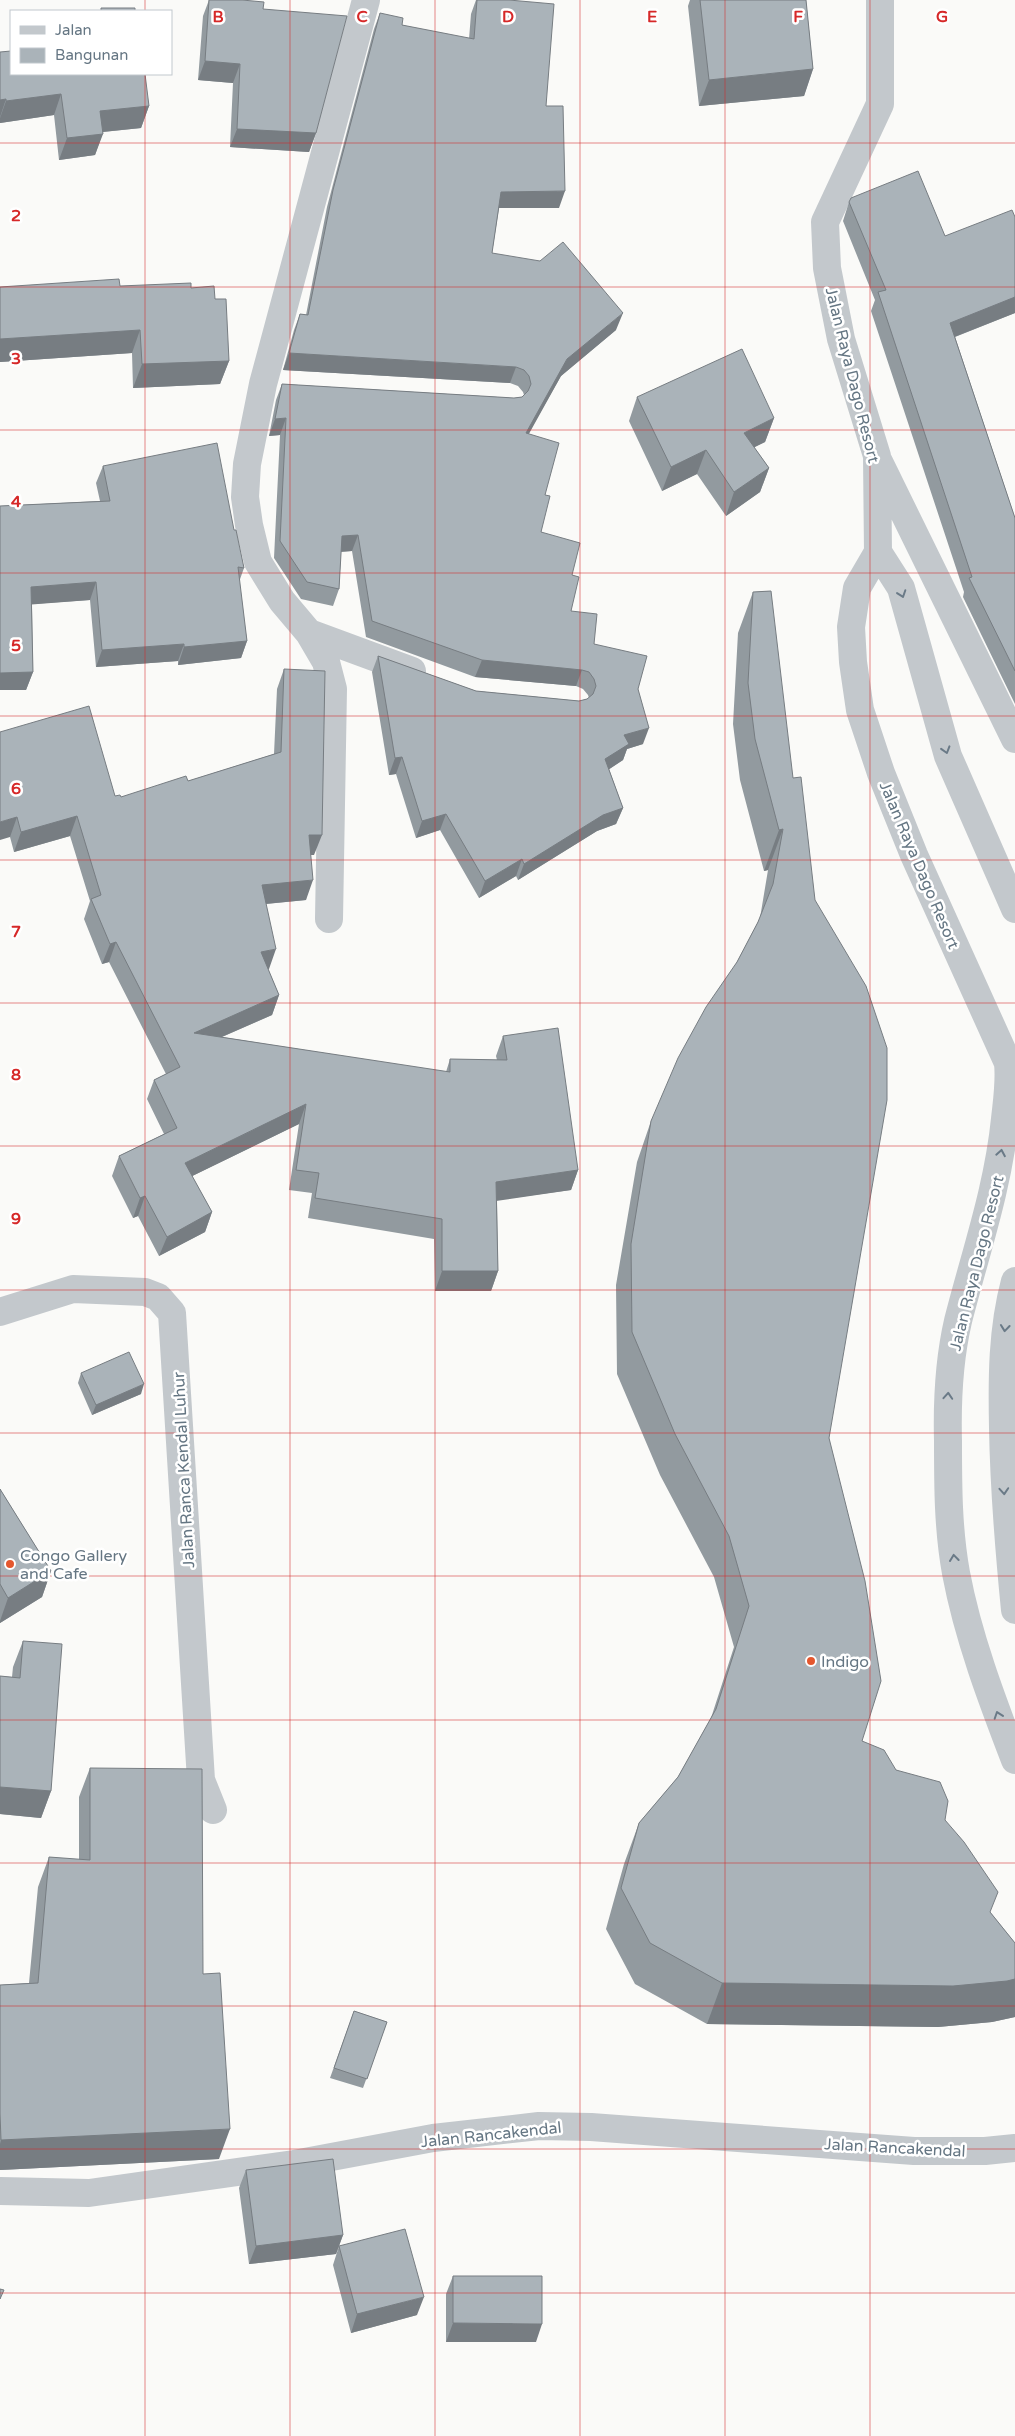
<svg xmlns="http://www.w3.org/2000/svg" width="1015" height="2436" font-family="'Varela Round',sans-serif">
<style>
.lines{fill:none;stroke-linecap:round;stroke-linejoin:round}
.minor{stroke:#c3c8cc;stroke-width:28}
.wall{fill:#929a9f}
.shaded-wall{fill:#777d82}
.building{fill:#aab3b9;stroke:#777d82}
.oneway{stroke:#6a7a87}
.grid{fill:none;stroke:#d62828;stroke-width:1;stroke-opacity:0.55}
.poi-dot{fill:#e4572e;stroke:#fff;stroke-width:2}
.labels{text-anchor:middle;stroke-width:5;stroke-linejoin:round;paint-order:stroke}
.street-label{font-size:16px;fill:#657683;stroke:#fff}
.poi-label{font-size:16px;fill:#657683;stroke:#fff;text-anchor:start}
.grid-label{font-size:16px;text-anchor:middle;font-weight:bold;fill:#d62828;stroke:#fff;stroke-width:5;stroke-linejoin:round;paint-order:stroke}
</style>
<rect width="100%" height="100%" fill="#fafaf8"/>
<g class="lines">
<!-- minor -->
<path class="minor" d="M880 0V104L825 222 827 268 841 339 877 456 878 552 857 588 851 627 853 662 860 710 881 773 914 855 1008 1063C1010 1082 1007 1100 1005 1119 998 1189 975 1254 958 1321 949 1360 947 1402 948 1441 948 1486 948 1529 956 1573 968 1637 992 1700 1015 1760
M879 462 1015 739
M878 552 901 588 948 756 1015 909
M309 633 412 671
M329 919 333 689 326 662 309 633 282 601 258 562 249 525 245 497 247 464 263 384 366 0
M1015 1281C1002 1330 1002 1378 1003 1428 1004 1489 1009 1549 1015 1610
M0 1312 73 1289 145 1292 158 1297 172 1313 201 1780 213 1810
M0 2191 89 2193 294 2164 433 2138 539 2126 591 2127 914 2151H985L1015 2148"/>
</g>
<!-- wall -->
<path class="wall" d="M209 0 263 9 316 133 309 152 230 147 233 83 198 80 203 16Z
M476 0H509L546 106 559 208H499L492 253 616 330 561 376 528 434 545 495 541 532 572 575 571 611 594 644 638 689 643 744 627 749 623 760 609 769 623 808 616 824 597 831 518 880 516 876 479 898 440 830 416 838 396 774 389 775 372 672 378 656 476 691 579 701 587 699 589 698 588 695 583 689 576 686 475 677 366 637 352 551 341 552 339 589 333 606 301 599 274 558 280 435 269 436 276 400 282 384 514 398 522 397 524 395 523 392 518 386 510 383 283 370 294 330 300 314 306 315 327 207 374 29 380 13 402 25 469 39 471 14Z
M690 0H806L813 69 804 96 699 106 688 6Z
M0 52 149 106 141 128 103 132 95 155 59 160 54 115 0 123Z
M849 202 945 236 1015 217V313L955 337 1015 518V704L963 597 964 592 871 311 875 300 843 221Z
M120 286 191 288 215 299 229 361 220 384 133 388 132 353 0 362V287Z
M637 397 774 418 765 442 754 447 769 468 760 492 726 516 697 474 662 491 629 421Z
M103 466 234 530 244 568 239 582 247 641 241 658 178 665V661L96 667 90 600 32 604 33 672 26 690H0V506L100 501 96 483Z
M771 591 829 1438 862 1741 896 1770 945 1820 990 1912 1015 1943V2017L992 2022 938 2027 707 2024 635 1984 606 1929 624 1864 639 1823 678 1777 711 1718 734 1647 714 1577 660 1475 617 1374 616 1285 637 1162 651 1121 737 962 760 918 768 870 764 871 740 780 733 724 738 633 753 592Z
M284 669 314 855H311L306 900 266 904 269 969H268L279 995 272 1015 222 1037 446 1072 450 1059 497 1060 496 1056 503 1036 578 1170 571 1190 497 1200 498 1271 491 1291H435L434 1239 308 1218 312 1193 289 1190 299 1124 192 1176 212 1212 205 1232 159 1256 138 1216 133 1218 112 1176 119 1156 164 1134 147 1099 154 1080 166 1074 109 962 102 964 84 919 90 901 70 836 14 852 10 837 0 732 115 796 121 797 188 781 274 754 277 689Z
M81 1373 141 1394 92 1415 78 1383Z
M0 1489 51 1571 42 1597 0 1623Z
M23 1641 51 1791 41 1818 0 1814V1676L12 1677 13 1667Z
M90 1768 203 1974 219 2159 0 2170V1985L29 1983 38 1887 49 1857 79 1860V1797Z
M354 2011 387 2022 363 2088 330 2078Z
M246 2170 343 2235 336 2254 249 2264 239 2188Z
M339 2246 417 2315 351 2333 333 2265Z
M453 2276 536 2342H446V2294Z"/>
<!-- shaded-wall -->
<path class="shaded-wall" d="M205 61 240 64 233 83 198 80Z
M813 69 804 96 699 106 709 80Z
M61 94 54 115 0 123V118L6 101Z
M6 99 0 117V100Z
M149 106 141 128 92 133 100 111Z
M237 129 316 133 309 152 230 147Z
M103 134 95 155 59 160 67 138Z
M565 191 559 208H495L501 192Z
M1015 297V313L944 341 950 323Z
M623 313 616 330 561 376 520 450 526 433 567 359Z
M140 330 132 353 0 362V339Z
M289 353 516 367 510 383 283 370Z
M229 361 220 384 133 388 142 364Z
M286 418 280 435 269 436 275 419Z
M774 418 765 442 735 457 744 433Z
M706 450 697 474 662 491 671 467Z
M769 468 760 492 726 516 734 492Z
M358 535 352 551 336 552 342 536Z
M96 582 90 600 25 605 31 587Z
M247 641 241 658 178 665 184 647Z
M184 644 178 661 96 667 102 650Z
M482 660 582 670 576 686 475 677Z
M33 672 26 690H0V673Z
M649 728 643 744 627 749 623 760 599 776 605 759 624 735Z
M402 757 396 774 389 775 395 758Z
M623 808 616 824 597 831 518 880 524 864 603 815Z
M446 814 440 830 416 838 422 821Z
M77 816 70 836 14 852 21 832Z
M17 817 10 837 0 840V822Z
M783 829 768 870 764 871 779 830Z
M309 835H322L314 855H302Z
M522 859 516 876 479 898 485 881Z
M313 880 306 900 254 905 262 885Z
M116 942 109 962 102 964 110 944Z
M276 949 269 969 254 972 261 952Z
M279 995 272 1015 187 1052 194 1033Z
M306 1104 299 1124 178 1183 185 1163Z
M578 1170 571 1190 489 1202 496 1182Z
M145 1196 138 1216 133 1218 140 1198Z
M212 1212 205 1232 159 1256 167 1237Z
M442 1271H498L491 1291H435Z
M144 1384 141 1394 92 1415 96 1405Z
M51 1571 42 1597 0 1623V1621L8 1598Z
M0 1787 51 1791 41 1818 0 1814Z
M1015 1979V2017L992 2022 938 2027 707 2024 722 1983Z
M230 2129 219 2159 0 2170V2144L1 2140Z
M343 2235 336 2254 249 2264 256 2246Z
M424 2297 417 2315 351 2333 357 2314Z
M453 2323 542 2324 536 2342H446Z"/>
<!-- building -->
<path class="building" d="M209 0H242L264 2 263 9 347 16 316 133 237 129 240 64 205 61Z
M477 0H509L554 4 546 106H563L565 191 501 192 492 253 540 261 563 242 623 313 567 359 526 433 559 443 545 495 550 496 541 532 580 543 572 575 579 577 571 611 597 614 594 644 647 656 638 689 649 728 624 735 629 744 605 759 623 808 603 815 524 864 522 859 485 881 446 814 422 821 402 757 395 758 378 656 476 691 579 701 587 699 593 694 596 686 594 679 589 672 582 670 482 660 372 621 358 535 342 536 339 589 307 582 280 541 286 418 275 419 282 384 514 398 522 397 528 391 531 384 529 376 524 370 516 367 289 353 300 314 308 315 333 190 380 13 403 18 402 25 474 39Z
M700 0H806L813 69 709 80Z
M101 8H135V11H101Z
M11 51V74H145L149 106 100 111 103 134 67 138 61 94 6 101V99L0 100V52Z
M918 171 945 236 1012 210 1015 217V297L950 323 1015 518V671L969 578 972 577 878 292 886 290 849 202 851 198Z
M119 279 120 286 191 283V288L214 286 215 299H226L229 361 142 364 140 330 0 339V287Z
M742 349 774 418 744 433 769 468 734 492 706 450 671 467 637 397Z
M217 443 234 530H236L244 568 238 567 247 641 184 647V644L102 650 96 582 31 587 33 672 0 673V506L110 501 103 466Z
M771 591 793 778 801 777 815 900 866 986 887 1048V1100L829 1438 865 1581 881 1681 862 1741 884 1750 896 1770 940 1782 948 1801 945 1820 964 1842 998 1892 990 1912 1015 1943V1979L1007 1981 953 1986 722 1983 650 1943 621 1888 639 1823 678 1777 716 1709 749 1606 729 1536 675 1434 632 1332 631 1244 651 1121 678 1058 706 1007 737 962 758 922 773 884 783 829 779 830 755 739 748 683 753 592Z
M284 669 325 671 322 835H309L313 880 262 885 276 949 261 952 279 995 194 1033 450 1072V1059L507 1060 503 1036 558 1028 578 1170 496 1182 498 1271H442V1219L315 1198 319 1173 296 1170 306 1104 185 1163 212 1212 167 1237 145 1196 140 1198 119 1156 177 1128 154 1080 180 1067 116 942 110 944 91 899 101 895 77 816 21 832 17 817 0 822V732L89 706 115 796 120 795 121 797 186 776 188 781 281 752Z
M129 1352 144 1384 96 1405 81 1373Z
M0 1489 51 1571 8 1598 0 1584Z
M23 1641 62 1644 51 1791 0 1787V1676L20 1678Z
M90 1768 202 1769 203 1974 220 1973 230 2129 1 2140 0 2114V1985L38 1983 49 1857 90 1860Z
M354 2011 387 2022 367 2079 334 2068Z
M333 2159 343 2235 256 2246 246 2170Z
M405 2229 424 2297 357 2314 339 2246Z
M453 2276H542V2324L453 2323Z
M0 2289 4 2290 0 2299Z"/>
<!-- one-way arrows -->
<defs><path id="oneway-chevron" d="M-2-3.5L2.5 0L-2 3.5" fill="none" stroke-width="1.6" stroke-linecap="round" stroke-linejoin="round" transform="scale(1.25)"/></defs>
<g class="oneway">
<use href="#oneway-chevron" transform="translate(902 594) rotate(71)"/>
<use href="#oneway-chevron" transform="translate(946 750) rotate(73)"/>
<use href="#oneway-chevron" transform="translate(1001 1153) rotate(-80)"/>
<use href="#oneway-chevron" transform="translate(1005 1328) rotate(96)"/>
<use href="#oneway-chevron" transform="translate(948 1396) rotate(-86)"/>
<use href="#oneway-chevron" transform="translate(1004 1491) rotate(86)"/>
<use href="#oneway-chevron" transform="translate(954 1558) rotate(-97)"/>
<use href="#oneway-chevron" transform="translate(998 1715) rotate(-109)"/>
</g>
<!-- grid -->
<path class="grid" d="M145 0V11M290 0V2436M435 0V2436M580 0V2436M725 0V2436M870 0V2436M145 74V2436M0 143H1015M0 287H1015M0 430H1015M0 573H1015M0 716H1015M0 860H1015M0 1003H1015M0 1146H1015M0 1290H1015M0 1433H1015M0 1576H1015M0 1720H1015M0 1863H1015M0 2006H1015M0 2149H1015M0 2293H1015"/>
<!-- markers -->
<g class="poi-dot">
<circle cx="10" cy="1564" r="5"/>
<circle cx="811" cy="1661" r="5"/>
</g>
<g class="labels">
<!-- street labels -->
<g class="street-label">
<text transform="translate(853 375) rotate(76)" y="6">Jalan Raya Dago Resort</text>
<text transform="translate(920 865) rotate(67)" y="6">Jalan Raya Dago Resort</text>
<text transform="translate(976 1263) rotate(-76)" y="6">Jalan Raya Dago Resort</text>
<text transform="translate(183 1470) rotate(-93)" y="6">Jalan Ranca Kendal Luhur</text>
<text transform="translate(491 2134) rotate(-6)" y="6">Jalan Rancakendal</text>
<text transform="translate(895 2147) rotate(3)" y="6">Jalan Rancakendal</text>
</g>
<!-- poi labels -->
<g class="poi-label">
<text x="20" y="1561">Congo Gallery<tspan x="20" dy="18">and Cafe</tspan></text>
<text x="821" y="1667">Indigo</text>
</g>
</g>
<g class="grid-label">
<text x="218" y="22">B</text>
<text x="362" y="22">C</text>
<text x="508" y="22">D</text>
<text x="652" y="22">E</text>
<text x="798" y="22">F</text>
<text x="942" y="22">G</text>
<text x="16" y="221">2</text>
<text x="16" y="364">3</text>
<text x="16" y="507">4</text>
<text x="16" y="651">5</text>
<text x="16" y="794">6</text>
<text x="16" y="937">7</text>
<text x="16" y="1080">8</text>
<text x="16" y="1224">9</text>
</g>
<!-- legend -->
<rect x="10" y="10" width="162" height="65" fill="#ffffff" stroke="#c1c8cd"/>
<rect x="20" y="26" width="25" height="8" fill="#c3c8cc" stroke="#c1c8cd"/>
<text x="55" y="35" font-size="15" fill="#657683">Jalan</text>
<rect x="20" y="48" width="25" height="15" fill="#aab3b9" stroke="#c1c8cd"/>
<text x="55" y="60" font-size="15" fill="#657683">Bangunan</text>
</svg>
